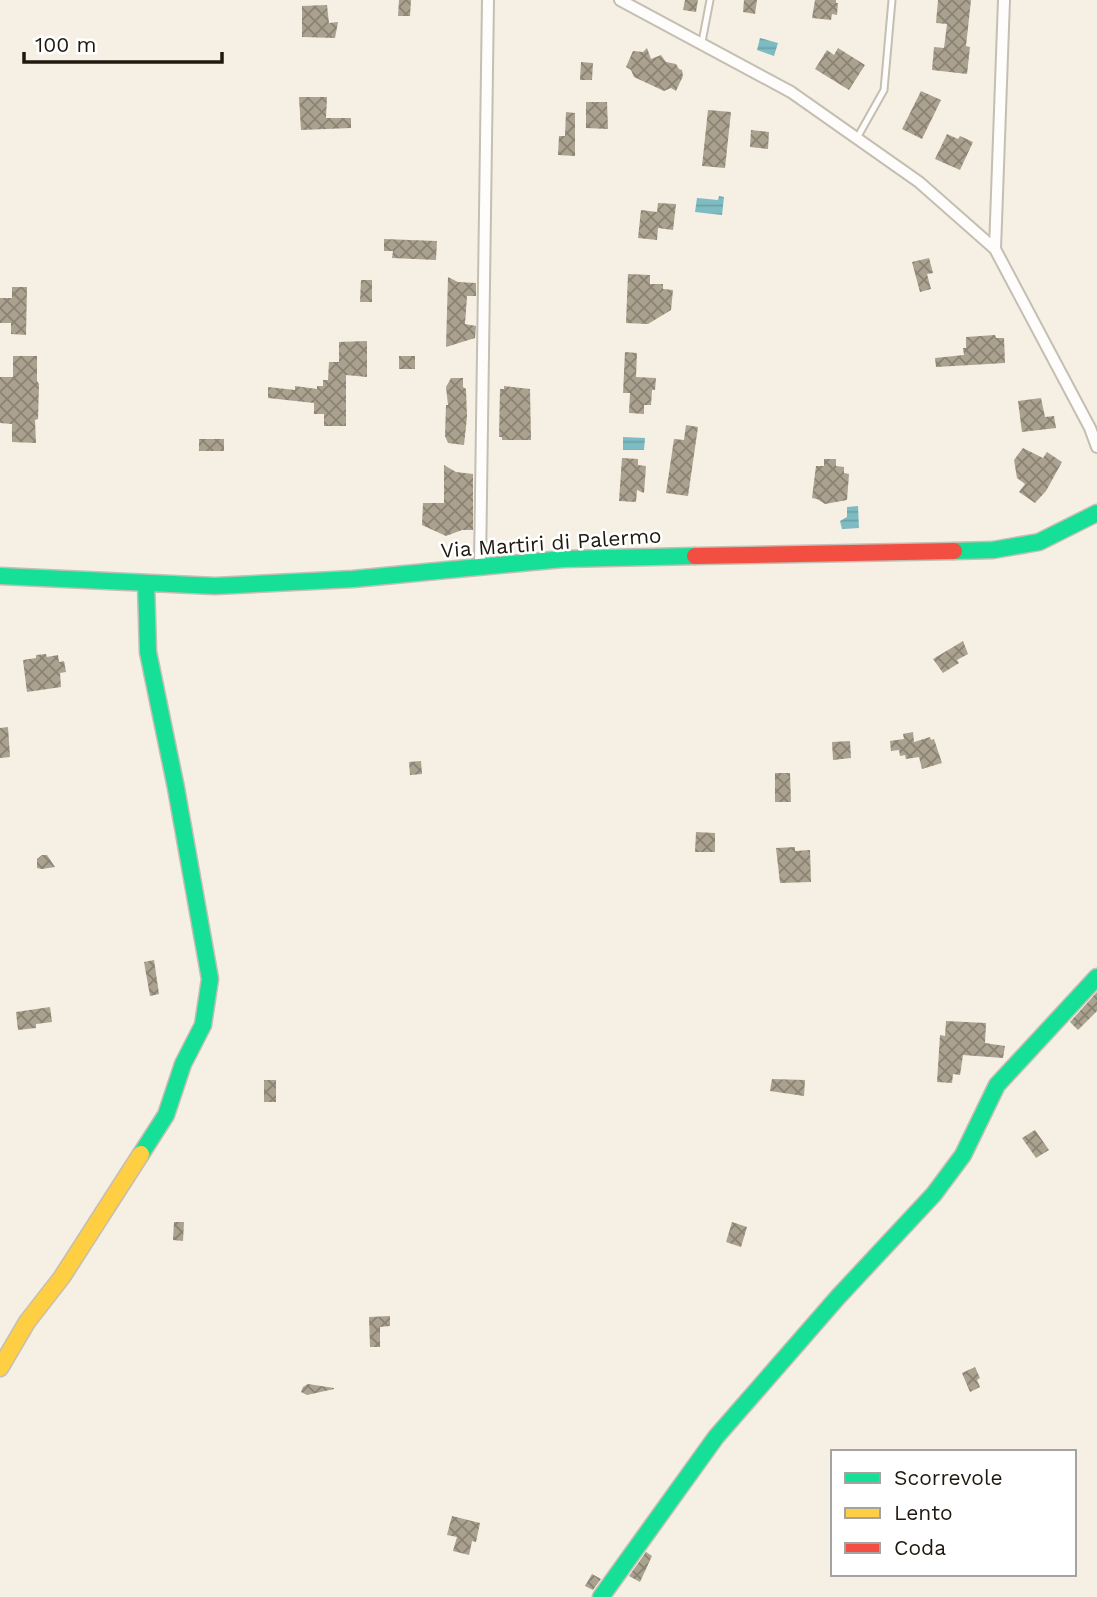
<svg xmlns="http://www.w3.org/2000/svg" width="1097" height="1597" font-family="'Work Sans',sans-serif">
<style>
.water{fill:url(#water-rules)}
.building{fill:url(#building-cross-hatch)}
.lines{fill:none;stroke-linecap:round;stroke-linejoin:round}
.lane-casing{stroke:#c4beb3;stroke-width:9}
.street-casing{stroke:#c4beb3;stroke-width:14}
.fast-casing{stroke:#c4beb3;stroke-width:19}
.slow-casing{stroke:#c4beb3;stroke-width:19}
.jam-casing{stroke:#c4beb3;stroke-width:19}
.lane{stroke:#fefdfb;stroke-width:5}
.street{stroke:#fefdfb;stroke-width:10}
.fast{stroke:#16e098;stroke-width:16}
.slow{stroke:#ffcf43;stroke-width:16}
.jam{stroke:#f24e42;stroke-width:16}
.labels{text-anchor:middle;stroke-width:5;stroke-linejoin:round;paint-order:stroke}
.street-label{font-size:21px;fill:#1f190f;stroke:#fff}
</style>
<defs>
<pattern id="water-rules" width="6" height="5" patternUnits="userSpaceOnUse" patternTransform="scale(1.75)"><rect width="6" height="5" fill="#7ebcc4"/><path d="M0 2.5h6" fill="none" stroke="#6ca1a7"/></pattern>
<pattern id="building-cross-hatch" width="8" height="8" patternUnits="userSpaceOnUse" patternTransform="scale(1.75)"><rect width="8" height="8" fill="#aaa18f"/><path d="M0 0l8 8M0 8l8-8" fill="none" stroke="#8a8273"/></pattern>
</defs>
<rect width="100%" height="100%" fill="#f6efe3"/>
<!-- water -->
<path class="water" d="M760 38 778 43 774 56 757 50Z
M719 196 724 197 722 215 695 212 697 198 718 200Z
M623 437 645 438 644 450H623Z
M858 506 859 528 842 529 840 521 847 517V507Z"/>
<!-- building -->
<path class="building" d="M399 0H411L410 16H398Z
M685 0H698L696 12 683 10Z
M744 0H757L755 14 743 12Z
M815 0H836V3H838L837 15 832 14 831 20 812 18Z
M938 0H971L966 46 970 47 967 74 932 70 934 47 944 48 947 24 936 23Z
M327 5 329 23 338 22 335 38 302 37V6Z
M647 48 651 59 661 55 666 62 676 64 679 69 682 70 683 76 676 91 671 88 664 91 634 77 631 70 626 67 633 51 643 52Z
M838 48 865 65 849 90 815 69 827 50 834 55Z
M581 62 593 63 592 80H580Z
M921 91 941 100 922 139 902 129Z
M299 97H327L326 118H351V128L301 130Z
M586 102H607L608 129 586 128Z
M708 110 731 112 725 168 702 166Z
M566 112 575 113V156L558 155 559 136H565Z
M751 130 769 132 768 149 750 147Z
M947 134 958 139 960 136 973 142 960 170 935 159Z
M658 203 676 204 673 230 658 228 657 240 638 238 641 210 657 212Z
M384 239 437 241 436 260 392 258 393 251H384Z
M929 258 933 273 927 274 931 289 920 292 912 262Z
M628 274 650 275V284H663V289L673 290 671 310 648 324 626 323Z
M448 277 458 282 476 283V296H467L465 324 476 326 475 338 446 347Z
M361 280H372V302H360Z
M12 287H27L26 335 11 334V323H0V298H12Z
M995 335 996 338H1004L1005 363 936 367 935 358 964 355 963 348H966V337Z
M367 341V377L346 375V426H324V414H314V403L268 398V387L295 390V386L317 389V386H323V380H328L329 362H339V342Z
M625 352 637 353 636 377 656 378 655 390H652L651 405H644V414L629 413 630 393H623Z
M13 356H37V381L39 384 38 419 35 420 36 443 12 442V424L0 423V377H13Z
M399 356H415V369H399Z
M451 378H463V387L466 389 467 417 464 445 448 443 445 436 446 405H448L446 387Z
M504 386 530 389 531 440H502V437H499L500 389H504Z
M1041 398 1045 417 1054 416 1056 428 1022 432 1018 401Z
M686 425 698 427 688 496 666 493 674 439 684 440Z
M199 439H224V451H199Z
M1023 448 1043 458 1047 452 1062 462 1046 491 1035 503 1019 492 1025 484 1017 478 1014 460Z
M622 458 638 459V465L646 466 644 493 637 490 636 502 619 501Z
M824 459H836V466L844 467V473L849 474 847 500 825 504 817 499 812 498 816 466H824Z
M444 465 456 472 473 474V530H462L446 536 422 525 423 503H444Z
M963 641 968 654 957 660 959 663 943 673 933 659Z
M46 654 47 657 58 655 59 662 64 661 66 672 60 673 61 687 27 692 23 660 36 658V655Z
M8 727 10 757 0 758V728Z
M913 732 914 742 930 737 931 740 934 739 942 763 922 769 919 757 906 759 905 755 900 756 899 750 891 751 890 741 904 739 903 734Z
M850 741 851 758 833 760 832 742Z
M421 761 422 774 410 775 409 762Z
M775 773H790L791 802H775Z
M696 832 715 833V852H695Z
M795 847V851L810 850 811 882 780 883 776 848Z
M42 855H47L55 867 42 869 37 868V859Z
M154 960 159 994 150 996 144 962Z
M1097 992V1011L1078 1030 1070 1022Z
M50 1007 52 1022 36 1024V1028L18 1030 16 1012Z
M946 1021 986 1023 985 1043 1005 1046 1003 1058 963 1055 960 1075 953 1074 952 1083 937 1082 940 1035 945 1036Z
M772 1079 805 1080 804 1096 770 1091Z
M264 1080H276V1102H264Z
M1035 1130 1049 1150 1036 1158 1022 1138Z
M174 1222H184L183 1241 173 1240Z
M732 1222 747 1227 741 1247 726 1242Z
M390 1316V1326L380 1327V1347H370L369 1317Z
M975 1367 980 1378 977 1380 980 1387 970 1392 962 1373Z
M308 1384 334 1388V1389L307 1395 301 1392 303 1387Z
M452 1516 480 1523 476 1542 472 1541 469 1555 453 1551 457 1537 447 1535Z
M646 1552 652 1556 640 1582 629 1576Z
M592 1574 601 1579 593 1590 585 1586Z"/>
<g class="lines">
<!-- lane casing -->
<g class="lane-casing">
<path id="lane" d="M702 42 710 0
M857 138 884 90 892 0"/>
</g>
<!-- street casing -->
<g class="street-casing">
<path id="street" d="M620 0 791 92 919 182 995 249
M1004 0 995 249 1090 428 1097 447
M480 566 488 0"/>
</g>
<!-- fast casing -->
<g class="fast-casing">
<path id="fast" d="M954 551 993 550 1039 542 1097 513
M0 576 215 586 353 579 563 559 695 556
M141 1154 166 1115 183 1064 203 1025 210 979 176 788 148 652 146 583
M601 1597 716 1437 838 1297 934 1194 963 1155 997 1085 1097 977"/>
</g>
<!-- slow casing -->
<g class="slow-casing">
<path id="slow" d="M0 1368 27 1322 62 1277 141 1154"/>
</g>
<!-- jam casing -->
<g class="jam-casing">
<path id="jam" d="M695 556 954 551"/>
</g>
<!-- lane -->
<use href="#lane" class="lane"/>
<!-- street -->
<use href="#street" class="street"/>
<!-- fast -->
<use href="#fast" class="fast"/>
<!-- slow -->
<use href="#slow" class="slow"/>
<!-- jam -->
<use href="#jam" class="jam"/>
</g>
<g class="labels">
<!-- street labels -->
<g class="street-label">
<text transform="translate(551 543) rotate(-4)" y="7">Via Martiri di Palermo</text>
</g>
</g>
<!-- legend -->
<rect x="831" y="1450" width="245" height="126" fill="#ffffff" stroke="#a5a39f" stroke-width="2"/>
<rect x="845" y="1473" width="35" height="10" fill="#16e098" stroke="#a5a39f" stroke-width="2"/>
<text x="894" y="1485" font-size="21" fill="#1f190f">Scorrevole</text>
<rect x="845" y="1508" width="35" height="10" fill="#ffcf43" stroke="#a5a39f" stroke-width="2"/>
<text x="894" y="1520" font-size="21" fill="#1f190f">Lento</text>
<rect x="845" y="1543" width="35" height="10" fill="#f24e42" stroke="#a5a39f" stroke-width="2"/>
<text x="894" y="1555" font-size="21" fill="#1f190f">Coda</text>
<!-- scale -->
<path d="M24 52v10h198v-10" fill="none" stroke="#1f190f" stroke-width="3.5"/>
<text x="35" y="52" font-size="21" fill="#1f190f" stroke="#ffffff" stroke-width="5" paint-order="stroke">100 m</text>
</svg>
